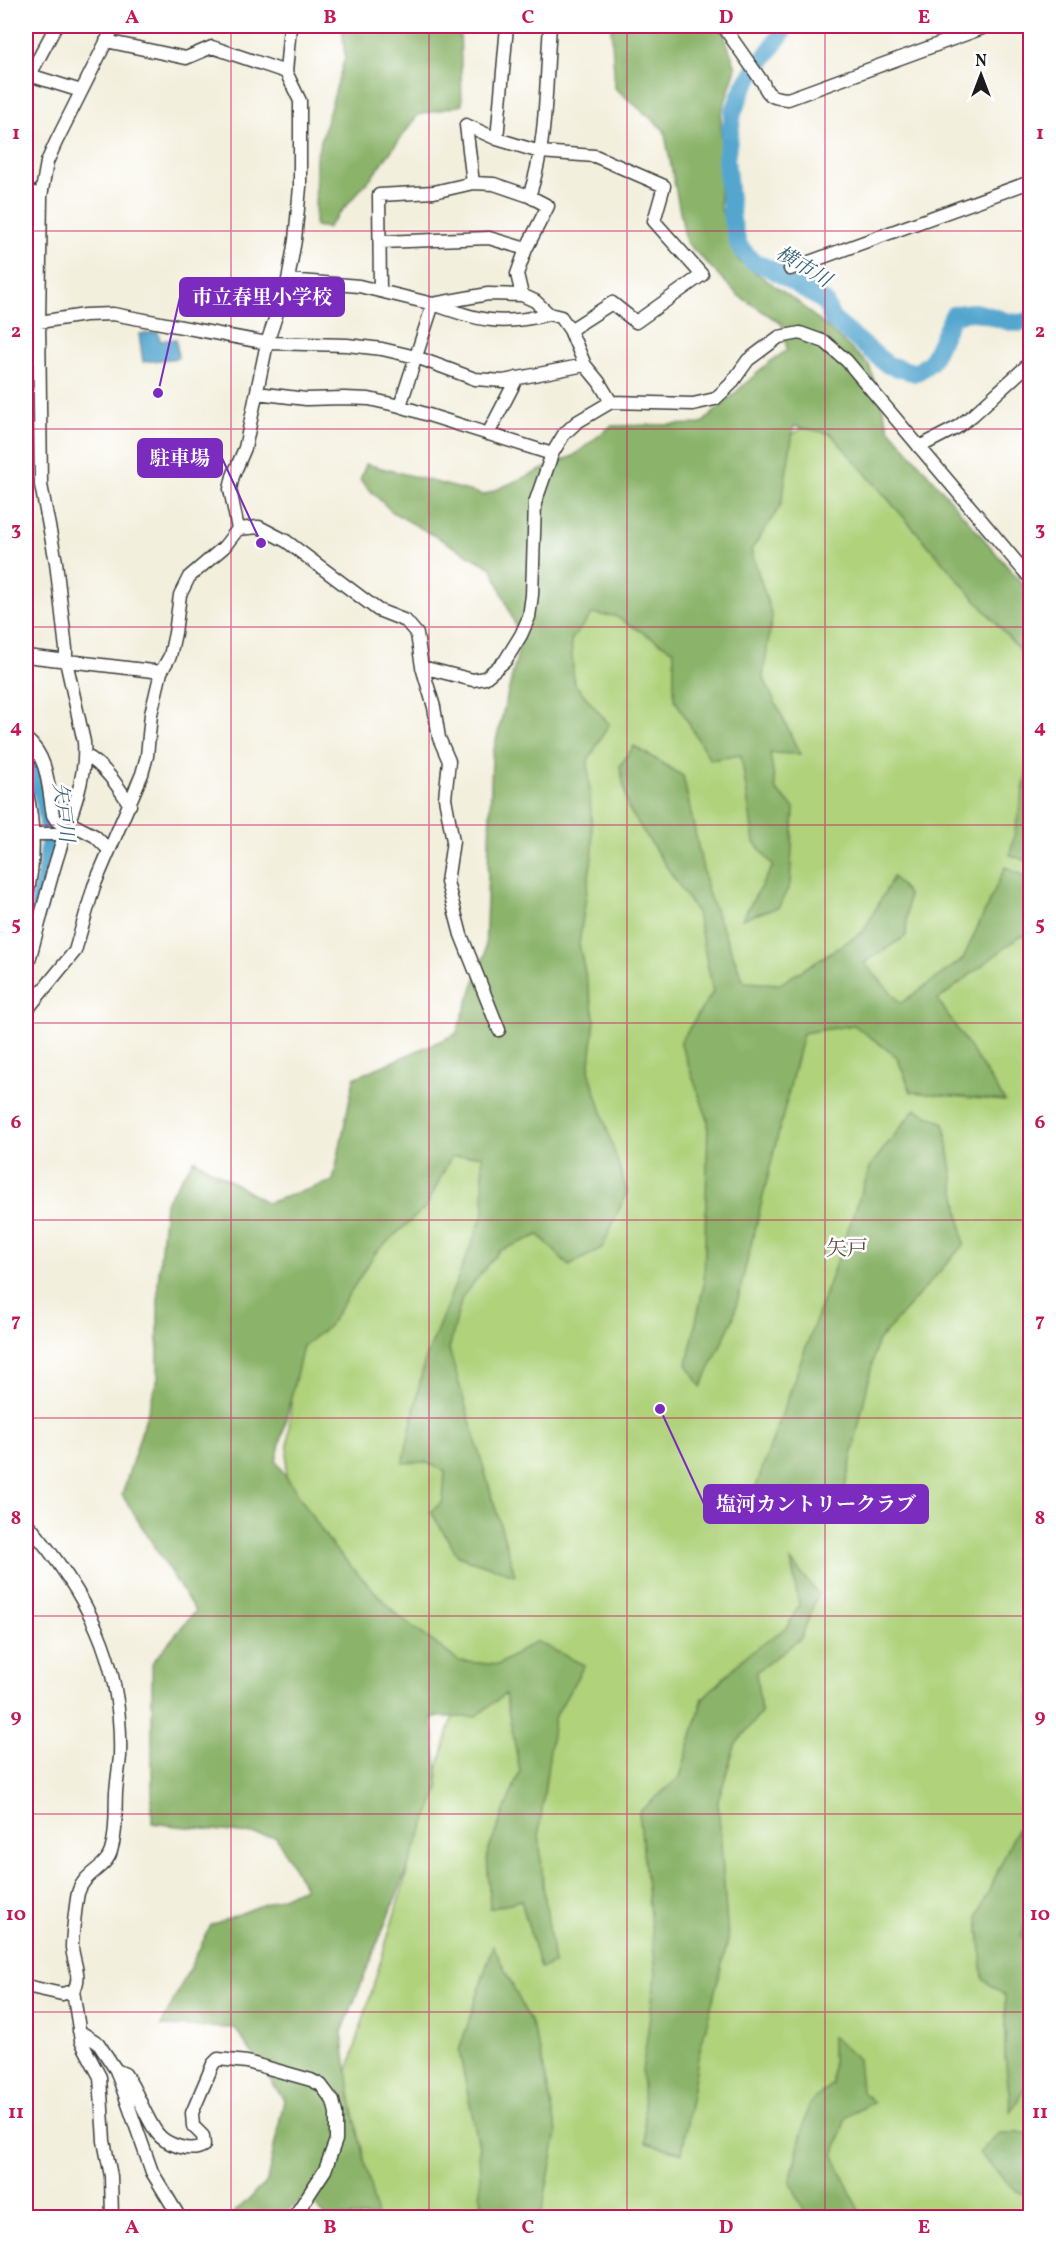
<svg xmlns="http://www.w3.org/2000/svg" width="1056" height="2243" font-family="Vollkorn,'Noto Serif JP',serif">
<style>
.green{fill:#afd27a;stroke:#66774b;stroke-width:1.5}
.forest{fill:#8bb46a;stroke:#546843;stroke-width:1.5}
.water{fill:#54a6cf;stroke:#386176;stroke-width:1.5}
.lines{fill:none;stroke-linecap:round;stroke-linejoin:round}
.river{stroke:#54a6cf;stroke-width:18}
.minor-casing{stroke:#3c3c39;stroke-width:15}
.minor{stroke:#fff;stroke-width:12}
.grid{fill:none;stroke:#c2185b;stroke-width:1.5;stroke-opacity:0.55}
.labels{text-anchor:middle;stroke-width:5;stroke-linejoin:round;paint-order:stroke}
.water-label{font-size:20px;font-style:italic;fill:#386176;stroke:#fff}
.quarter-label{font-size:21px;fill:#694a45;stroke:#fff}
.leader{fill:none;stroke:#7b2cbf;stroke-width:2}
.callout-dot{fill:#7b2cbf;stroke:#fff;stroke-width:2}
.callout{fill:#7b2cbf;stroke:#7b2cbf;stroke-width:2}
.callout-label{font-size:20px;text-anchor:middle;font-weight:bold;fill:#fff}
.neatline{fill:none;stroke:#c2185b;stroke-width:2}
.grid-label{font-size:20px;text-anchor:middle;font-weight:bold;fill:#c2185b}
</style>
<rect width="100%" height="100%" fill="#fff"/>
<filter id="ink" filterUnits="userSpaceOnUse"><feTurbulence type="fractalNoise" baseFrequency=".0167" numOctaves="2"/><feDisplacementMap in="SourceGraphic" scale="12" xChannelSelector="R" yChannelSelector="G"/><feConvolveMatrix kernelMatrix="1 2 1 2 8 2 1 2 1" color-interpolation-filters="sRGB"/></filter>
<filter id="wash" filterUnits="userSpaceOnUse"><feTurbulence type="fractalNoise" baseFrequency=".008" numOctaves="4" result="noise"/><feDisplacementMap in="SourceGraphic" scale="24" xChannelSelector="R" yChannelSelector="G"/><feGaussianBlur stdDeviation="1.35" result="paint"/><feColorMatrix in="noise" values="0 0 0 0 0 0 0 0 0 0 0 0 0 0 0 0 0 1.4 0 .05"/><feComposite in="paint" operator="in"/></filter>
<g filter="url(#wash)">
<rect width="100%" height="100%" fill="#f3efdd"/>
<!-- green -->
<path class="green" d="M827 413 1030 648V2217H356L342 2091 458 1700 282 1528 299 1290 461 1120 572 571Z"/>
<!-- forest -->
<path class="forest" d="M342 26H460L462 105 418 115 374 174 327 228 315 226 316 158 345 57Z
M611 26H718L723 32 736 68 721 115 720 206 739 261 798 302 869 365 889 428 1030 593V662L831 434 794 426 781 505 751 550 772 616 763 677 800 754 770 753 776 790 794 808 790 884 779 907 742 919 773 866 754 842 741 755 710 760 674 698V651L615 616 592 614 571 640 574 683 609 724 588 761 593 850 579 944 595 1020 589 1071 627 1192 602 1248 569 1266 539 1235 499 1251 462 1297 449 1349 515 1575 458 1556 431 1512 443 1501 445 1471 425 1462 403 1463 424 1363 484 1212 482 1155 451 1157 426 1207 376 1252 328 1327 303 1346 276 1461 332 1546 398 1616 459 1661 498 1665 536 1641 584 1665 554 1719 539 1832 543 1884 554 1964 540 1968 521 1900 490 1909 487 1854 520 1771 505 1694 475 1717H432L439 1789 342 2032 352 2105 377 2217H326L307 2197 279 2217H230L267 2181 284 2100 235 2028 161 2026 211 1925 305 1888 276 1837 152 1823V1663L195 1611 122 1495 158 1378V1283L165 1203 194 1159 267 1203 333 1181 354 1078 456 1034 485 954 492 757 521 640 492 568 392 512 360 480 366 464 484 495 573 456 611 426 701 424 768 363 787 350 782 324 739 296 686 242 664 130 615 88Z
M634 746 683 776 708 893 744 982 780 984 863 932 893 877 908 894 906 936 864 963 901 1003 963 959 1005 867 1030 879V935L1020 936 938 1000 1005 1101 911 1092 897 1057 854 1025 803 1033 733 1319 701 1387 687 1364 704 1284 708 1120 680 1042 713 992 697 913 628 808 620 766Z
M1030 757V862L1010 855Z
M915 1109 944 1123 964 1244 877 1342 844 1492 753 1495 871 1165Z
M791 1561 818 1594 801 1638 756 1672 761 1713 735 1745 718 1801 728 1940 698 2058 682 2153 646 2143 642 2072 656 1973 639 1812 680 1777 703 1698 747 1655 787 1627 799 1605Z
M1017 1829 1030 1861V1912L1021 1937 1030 1943V2079L1011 2112 1005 2056V1996L983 1979 978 1915Z
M493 1946 530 2021 540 2050 557 2132 541 2217H481L479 2147 459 2051Z
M832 2037 858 2059 861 2091 874 2102 846 2117 834 2156 859 2211 906 2217H807L790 2181 809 2104 832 2084Z
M1000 2133H1030V2195L1017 2192 979 2153Z"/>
<!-- water -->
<path class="water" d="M158 332 160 341 176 339 178 358 143 362 139 334Z"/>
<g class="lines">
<!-- river -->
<path class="river" d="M787 26 744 86 733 113 726 159 732 220 739 246 752 261 773 270 825 302 832 319 888 365 916 373 931 362 953 315C960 314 967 312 973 312 991 313 1013 329 1030 320
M26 754C39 778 49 811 49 839 49 872 36 917 26 948"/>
</g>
</g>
<g filter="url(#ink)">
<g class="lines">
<!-- minor casing -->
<g class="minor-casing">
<path id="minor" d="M723 26 763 83C768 97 774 98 788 99L988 26
M106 41 186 58 212 47 286 72
M26 74 81 91
M26 82 56 26
M497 139 507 26
M473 183 466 125 497 139 540 152 595 156 664 186 654 221 702 275 636 322 612 303 570 330
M26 190 41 196
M529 196C547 147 546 78 550 26
M381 242 489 238 526 249
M790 269 1030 182
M288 280 359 286 433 304 488 294 522 295
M380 290 379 195 434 192 473 183 494 184 529 196 548 206 526 249 517 274 522 295 535 301 549 314 561 317 570 330 585 365 599 382 611 402
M26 324 85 315 113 314 267 343 347 345 382 349 416 357 475 379 503 381 585 365
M257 393 306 399 344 398 369 399 400 406 552 454
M400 406 433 304C479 320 500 327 549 314
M488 434 517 378
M919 447 956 428 973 415 1030 363
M238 529 259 527 286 541 378 610 406 621 417 634 422 667 434 707 439 738 449 761 445 798 453 841 447 882 461 935 499 1030
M26 656 161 672
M422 667 473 680 485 678 505 661 521 635 529 617 532 595 535 503 552 454 564 434 577 422 611 402 693 404 715 399 731 384 748 360 779 337 800 333 825 342 847 361 1030 578
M26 739C49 757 48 788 53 815L56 820 66 827
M85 755C104 765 118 786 130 805
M26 790C35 824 35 865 26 898
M68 822 95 836 109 850
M32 834H64
M26 971C37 933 46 893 58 855 69 817 87 782 84 742L66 661V649L56 562 41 485 39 322 41 196 47 162 56 142 114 26
M26 1011 75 951 94 886 142 774 147 756 151 714 161 672 170 656 175 633 180 595 189 577 224 547 238 529 230 489 233 476 245 448 267 343 288 280 295 240 300 187V101L286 72 290 26
M26 1522C86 1592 123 1660 120 1756 119 1768 117 1780 116 1792 115 1812 117 1832 111 1851 106 1869 84 1872 78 1893 76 1902 72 1938 72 1947 73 1962 83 1978 73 1991L81 2041 100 2077 104 2141 111 2176 112 2218
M26 1986 62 1994 73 1991
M79 2031 98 2043 116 2070 125 2074C138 2092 144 2115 157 2133 165 2144 191 2154 204 2145L203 2136 193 2126 192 2113 213 2064 218 2059 247 2062 311 2080 321 2085 333 2101 336 2113V2140L325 2170 296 2214
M116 2070 152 2172 180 2218"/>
</g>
<!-- minor -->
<use href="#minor" class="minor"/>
</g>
</g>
<!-- grid -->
<path class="grid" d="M231 26V2218M429 26V2218M627 26V2218M825 26V2218M26 231H1030M26 429H1030M26 627H1030M26 825H1030M26 1023H1030M26 1220H1030M26 1418H1030M26 1616H1030M26 1814H1030M26 2012H1030"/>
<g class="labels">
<!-- water labels -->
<g class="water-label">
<text transform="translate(804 266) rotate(31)" y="7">横市川</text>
<text transform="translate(64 812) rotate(83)" y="7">矢戸川</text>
</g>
<!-- quarter labels -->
<g class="quarter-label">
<text x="847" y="1255">矢戸</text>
</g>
</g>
<!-- callouts -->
<path class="leader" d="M158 393L180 297M261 543L222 458M660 1409L704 1504"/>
<g class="callout-dot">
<circle cx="158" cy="393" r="6"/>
<circle cx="261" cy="543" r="6"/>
<circle cx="660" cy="1409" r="6"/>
</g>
<g class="callout">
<rect x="180" y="278" width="164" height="38" rx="6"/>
<rect x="138" y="439" width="84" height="38" rx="6"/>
<rect x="704" y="1485" width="224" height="38" rx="6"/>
</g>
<g class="callout-label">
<text x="262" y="304">市立春里小学校</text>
<text x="180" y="465">駐車場</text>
<text x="816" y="1511">塩河カントリークラブ</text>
</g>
<!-- margin -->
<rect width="1056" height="2243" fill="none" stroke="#fff" stroke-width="66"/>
<!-- north arrow -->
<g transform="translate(981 75)" stroke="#ffffff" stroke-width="4.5" paint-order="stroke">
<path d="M0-4.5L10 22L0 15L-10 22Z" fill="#1c1c1c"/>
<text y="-9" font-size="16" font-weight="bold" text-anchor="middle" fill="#1c1c1c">N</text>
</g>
<rect x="33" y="33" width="990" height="2177" class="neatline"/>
<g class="grid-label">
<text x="132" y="23">A</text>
<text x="330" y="23">B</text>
<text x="528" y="23">C</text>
<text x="726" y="23">D</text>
<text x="924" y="23">E</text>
<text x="16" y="139">1</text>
<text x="1040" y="139">1</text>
<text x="16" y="337">2</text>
<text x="1040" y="337">2</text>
<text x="16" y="535">3</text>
<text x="1040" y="535">3</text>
<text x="16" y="733">4</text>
<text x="1040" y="733">4</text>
<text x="16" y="930">5</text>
<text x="1040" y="930">5</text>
<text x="16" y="1128">6</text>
<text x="1040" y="1128">6</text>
<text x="16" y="1326">7</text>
<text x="1040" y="1326">7</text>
<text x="16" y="1524">8</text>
<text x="1040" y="1524">8</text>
<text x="16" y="1722">9</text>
<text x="1040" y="1722">9</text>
<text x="16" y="1920">10</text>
<text x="1040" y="1920">10</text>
<text x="16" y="2118">11</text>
<text x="1040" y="2118">11</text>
<text x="132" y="2233">A</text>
<text x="330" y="2233">B</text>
<text x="528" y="2233">C</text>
<text x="726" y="2233">D</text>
<text x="924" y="2233">E</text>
</g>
</svg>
